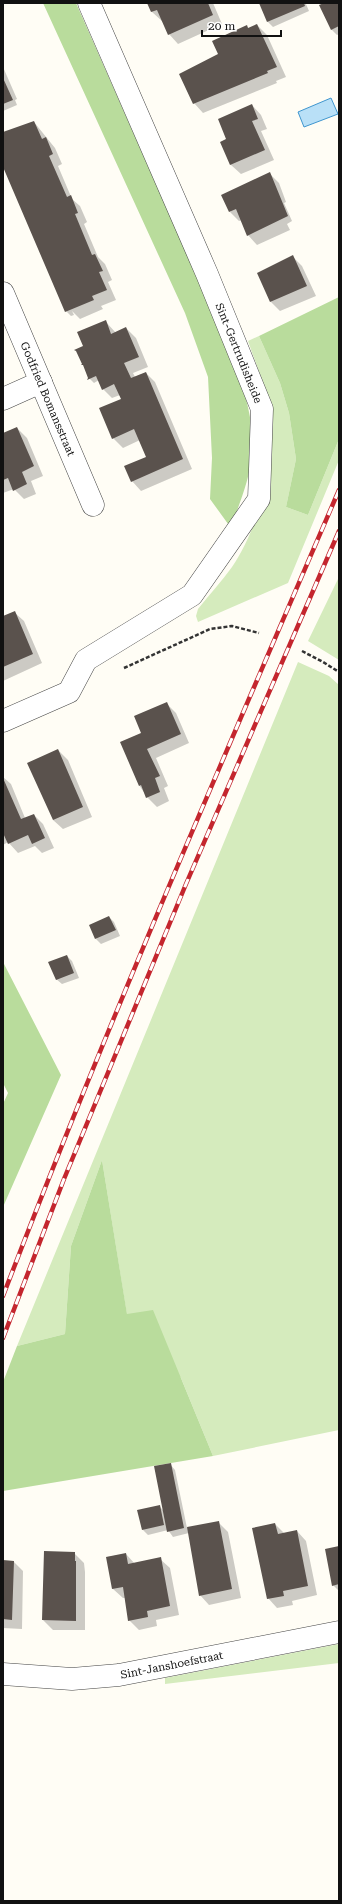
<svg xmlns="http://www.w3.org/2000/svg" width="342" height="1904" font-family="'Roboto Serif',serif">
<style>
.green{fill:#d5ebbd}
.forest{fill:#b9dc9c}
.water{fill:#b9e0f7;stroke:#3f96cf}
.shadow{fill:#0003}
.building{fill:#5a524d}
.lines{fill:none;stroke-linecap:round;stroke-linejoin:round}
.minor-casing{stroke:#444;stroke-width:23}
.path{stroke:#333;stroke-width:2.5;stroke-dasharray:4 2;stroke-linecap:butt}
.minor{stroke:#fff;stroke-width:22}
.rail-casing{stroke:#c4262e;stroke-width:4.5}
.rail{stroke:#fff;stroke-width:3;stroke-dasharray:9;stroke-linecap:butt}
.labels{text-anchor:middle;stroke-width:4;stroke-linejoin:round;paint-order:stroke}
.street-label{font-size:11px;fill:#111;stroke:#fff}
</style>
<rect width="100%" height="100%" fill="#fffdf5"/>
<!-- green -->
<path class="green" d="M259 336 280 383 289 413 296 459 286 507 308 515 339 439V460L288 583 198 622 196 616 198 609C209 595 222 581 232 567 257 531 277 463 271 419 268 392 257 367 248 341Z
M338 579 339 585V660L308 641Z
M298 662 329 676 339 685V1430L213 1456 181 1378 127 1315 102 1160 71 1246 65 1334 17 1346Z
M339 1644V1663L165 1684V1678Z"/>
<!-- forest -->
<path class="forest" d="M43 3H76L240 374C246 400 255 427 252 454 250 479 239 504 231 528L210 499 212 458 208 377 185 313Z
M339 297V439L308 515 286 507 296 459 289 413 280 383 259 336Z
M3 962 61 1075 3 1207V1104L8 1093 3 1083Z
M102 1160 127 1314 153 1310 213 1456 3 1491V1382L17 1346 65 1334 71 1246Z"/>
<!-- water -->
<path class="water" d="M331 98 338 114 304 127 298 112Z"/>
<!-- shadow -->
<path class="shadow" d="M148 3H213L222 24 178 44 169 34 163 21H162L152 12Z
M260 3H308L306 4 309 11 273 27 268 22Z
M327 3H339V34L337 35 332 30Z
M257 25 267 35 286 77 276 81 277 83 203 113 194 103 219 54 247 27 249 29Z
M3 67 17 99 15 100 17 105 3 111Z
M252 105 261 115 267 129 261 131 274 160 241 174 231 165 222 143 228 140Z
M34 122 55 148 62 164 58 166 72 199 80 206 87 222 84 224 98 257 105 264 112 280 108 282 116 300 101 306 103 309 80 319 72 311 74 315 71 316 66 311 3 164V133Z
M269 173 279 183 286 202 284 203 292 221 287 224 290 230 257 245 248 235 242 220 239 221 230 212Z
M292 256 302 266 316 296 280 311 271 302Z
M106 322 116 333 126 328 136 338 148 367 133 373 135 377 146 373 155 382 192 469 141 491 132 481 147 457 140 440 123 448 113 438 122 399 120 395 112 398 103 389 99 380 94 383 89 378 86 348Z
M17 428 27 438 43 476 31 481 36 494 24 499 14 489 3 493V434Z
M14 612 24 621 42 663 3 681V617Z
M166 703 176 713 189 743 156 758 168 786 164 788 169 801 157 807 147 797 139 785 142 733Z
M58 750 68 760 92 817 63 829 53 820Z
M3 777 11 784 25 818 34 815 43 824 54 848 42 853 35 846 18 853 8 842 3 845Z
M109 917 114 922 120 936 101 944 96 939Z
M67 956 72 961 79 978 62 984 56 979Z
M170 1464 175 1470 187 1528 218 1522 228 1532 241 1598 209 1605 200 1595 189 1533 173 1537 168 1530 148 1535 143 1530 159 1506 164 1511Z
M275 1524 285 1534 297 1531 306 1541 317 1595 292 1601 293 1605 277 1608 268 1598Z
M339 1547V1591L333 1585Z
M74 1553 84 1563 85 1572V1630H53L43 1620Z
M126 1554 135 1564 160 1559 170 1568 179 1615 156 1620 157 1626 139 1630 129 1620 125 1598H123L113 1589 107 1557Z
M3 1561 14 1562 23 1571 22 1629 3 1628Z"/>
<!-- building -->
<path class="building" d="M147 3H208L213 15 168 35 157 10 151 12Z
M259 3H304L305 6 267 22Z
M324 3H339V26L331 30 319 5Z
M257 24 277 67 267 71 268 73 193 104 179 74 218 54 212 41 247 25 248 28Z
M3 78 13 100 3 104Z
M252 104 258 119 252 121 265 150 230 165 220 142 226 139 218 119Z
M34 121 42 139 46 137 53 154 49 156 67 197 71 195 78 213 75 214 92 255 95 254 103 271 99 272 107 290 92 296 94 300 65 312 3 167V132Z
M270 172 288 216 247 236 236 209 229 212 221 195Z
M293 255 307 286 270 302 257 273Z
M106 320 111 334 126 327 139 357 124 363 131 378 146 372 183 459 131 482 124 466 146 457 134 429 112 439 99 408 121 399 114 384 102 390 96 376 87 380 88 378 83 365H81L82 364 76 351 74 350 83 346 77 332Z
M17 427 34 466 22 472 27 484 13 491 8 478 3 480V433Z
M15 611 33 654 3 667V616Z
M167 702 181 734 147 749 160 776 155 778 160 792 146 798 141 785 139 786 120 742 141 733 134 716Z
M58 749 83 807 53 820 27 763Z
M3 778 21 819 34 814 45 838 32 844 28 835 8 844 3 833Z
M109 916 116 930 95 939 89 925Z
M67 955 74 973 56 980 48 962Z
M171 1463 184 1528 167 1532 154 1466Z
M160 1505 164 1525 142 1530 137 1510Z
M219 1521 232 1589 199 1596 187 1527Z
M275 1523 278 1534 297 1530 308 1586 283 1591 284 1596 267 1599 252 1528Z
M339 1546V1584L332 1586 325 1549Z
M44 1551 75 1552V1561H76V1621L42 1620Z
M126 1553 128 1564 161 1557 170 1606 147 1611 148 1617 128 1621 123 1587 112 1589 106 1557Z
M3 1560 14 1561 12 1620 3 1619Z"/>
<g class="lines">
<!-- minor casing -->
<g class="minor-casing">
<g id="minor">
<path id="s1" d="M3 293 93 505"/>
<path d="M3 399 41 382"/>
<path d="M3 721 69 692 86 660 192 595 259 499 262 409 207 274 89 3"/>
<path id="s2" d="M3 1674 72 1679 119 1675 339 1632"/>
</g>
</g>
<!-- path -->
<path class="path" d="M302 651 323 662 339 672
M124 668 210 629 232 626 259 633"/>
<!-- minor -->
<use href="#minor" class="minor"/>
<!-- rail casing -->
<g class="rail-casing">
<path id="rail" d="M3 1296C107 1024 224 757 339 490
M3 1338 64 1179 186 884 339 531"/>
</g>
<!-- rail -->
<use href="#rail" class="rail"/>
</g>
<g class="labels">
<!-- street labels -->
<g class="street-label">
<text transform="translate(239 353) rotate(68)" y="4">Sint-Gertrudisheide</text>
<text dy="4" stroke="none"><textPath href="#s1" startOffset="115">Godfried Bomansstraat</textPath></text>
<text dy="4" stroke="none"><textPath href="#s2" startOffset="170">Sint-Janshoefstraat</textPath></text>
</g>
</g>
<!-- border -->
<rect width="342" height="1904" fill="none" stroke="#111111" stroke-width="8"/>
<!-- scale -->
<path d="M202 30v6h79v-6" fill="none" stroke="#111111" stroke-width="2"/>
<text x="208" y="30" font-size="12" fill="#111111" stroke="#ffffff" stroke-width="3" paint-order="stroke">20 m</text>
</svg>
